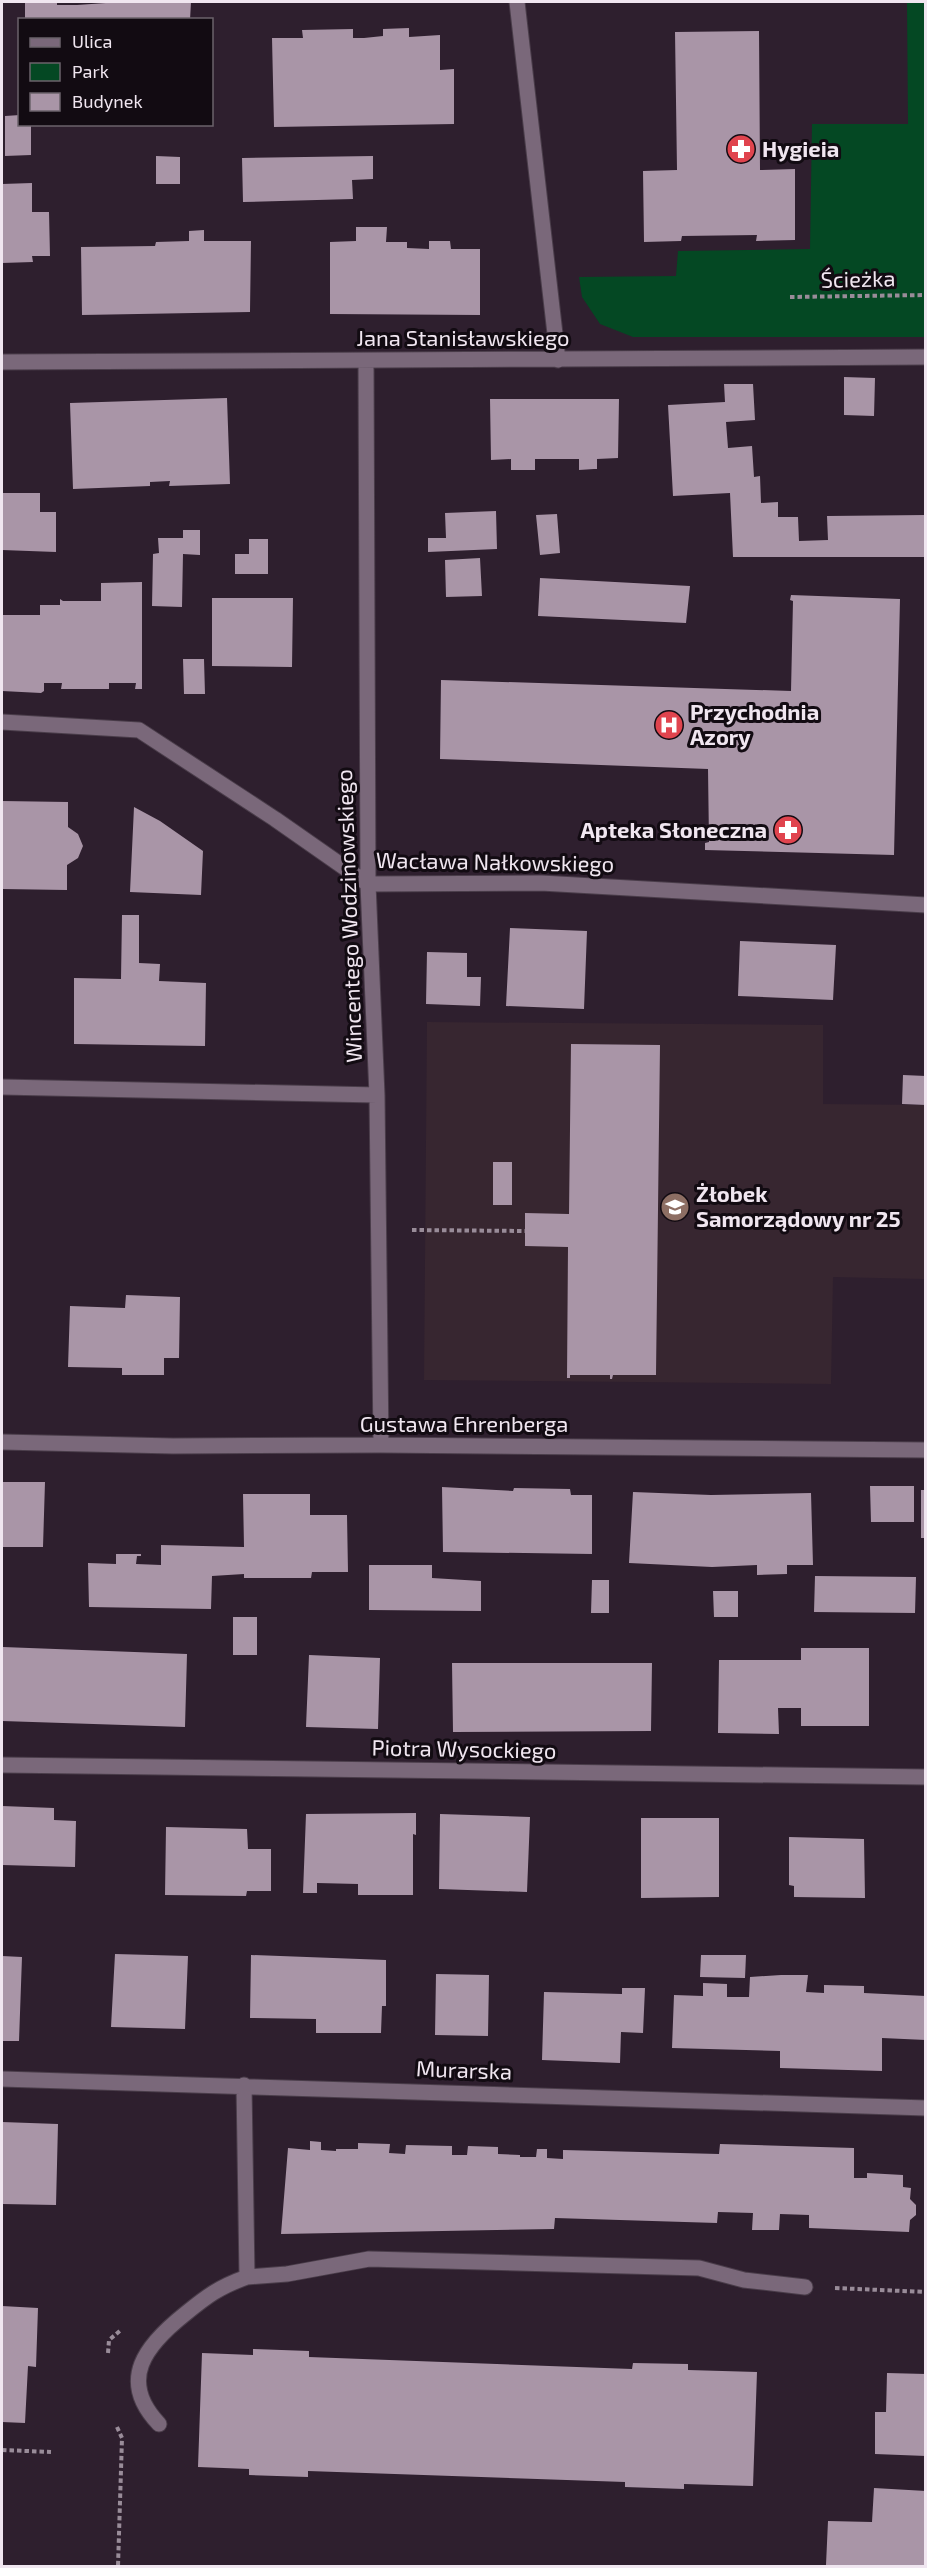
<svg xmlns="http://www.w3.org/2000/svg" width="927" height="2568" font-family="'Exo 2',sans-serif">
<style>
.education{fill:#372630}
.green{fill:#044823}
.building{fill:#a995a7}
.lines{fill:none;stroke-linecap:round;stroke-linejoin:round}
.minor-casing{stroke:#4a3d4a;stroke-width:17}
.path{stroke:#998c99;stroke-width:4;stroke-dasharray:4.5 3;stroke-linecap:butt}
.minor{stroke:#7a687a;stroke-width:15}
.labels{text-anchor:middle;stroke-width:6;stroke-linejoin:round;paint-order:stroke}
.poi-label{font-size:22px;font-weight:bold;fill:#f0e6f0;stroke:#120b12;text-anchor:start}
.street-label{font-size:22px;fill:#f0e6f0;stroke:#120b12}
</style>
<rect width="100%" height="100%" fill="#2e1f2e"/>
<!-- education -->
<path class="education" d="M427 1022 823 1025V1104L925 1105 924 1279 833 1277 831 1384 424 1380Z"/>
<!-- green -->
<path class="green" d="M907 2H925V337H633L600 324 582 297 579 277 676 276 678 251 810 249 812 124H908Z"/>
<!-- building -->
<path class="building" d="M57 2V5H77L120 2H191L190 20H25V3Z
M409 28V37L440 35V70L454 69V124L274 127 272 38H303L302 30 353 29V38H364L383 36V29Z
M759 31 760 170 795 169V240L756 241 757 235 682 236 681 241 644 242 643 171 677 170 675 32Z
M20 115V124H31V155L5 156V116Z
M156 156 180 157V184H156Z
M373 156V179L352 180 353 199 243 202 242 158Z
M32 183V212H49L50 256H32L33 262 2 263V184Z
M356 227H387L386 242H407V248L429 249V241H450L451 249H480V315L330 314V242L356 241Z
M204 230V241H251L250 312 82 315 81 247 155 246 156 242 189 241V231Z
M844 377 875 378 874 416 844 415Z
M724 384H753L755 420 726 422 728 448 752 446 754 477 760 476 761 503 778 502V517H798L799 541 828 540 827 516 926 515V557H733L730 493 673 496 668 405 725 402Z
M227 398 230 484 169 486 170 481 150 482V486L73 489 70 403Z
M490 399H619L618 458 597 459V469H594L579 470V459H535V470H511V459L491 460Z
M2 493H40V512H56V552L2 550Z
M496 511 497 549 428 552V538H446L445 513Z
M557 514 560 553 540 555 536 515Z
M183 530H200V555L183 554 182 607 152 606 153 554 159 553 158 538H183Z
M249 539H268V574H235V554H249Z
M480 558 482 596 446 597 445 560Z
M540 578 690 586 686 623 538 616Z
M142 582V689H135L136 683H109V689H61L62 683H44V691L41 693 2 691V615H40V605H60V599L63 601H101V583Z
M791 595 900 599 894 855 705 850V843L709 842 708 769 440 759 441 680 791 691 793 601 790 600Z
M212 598H293L292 667 212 666Z
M183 659H204L205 694H184Z
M2 801 68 802V827L78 834 83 846 78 858 67 865V890L2 889Z
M134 807 160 821 203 851 201 895 130 892Z
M122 915H139V963L160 964 159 981 206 983 205 1046 74 1044V978L121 979Z
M510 928 587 931 584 1009 506 1006Z
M740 941 836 945 833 1000 738 996Z
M427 952 467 953V977H481L480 1006 426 1004Z
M571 1044 660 1045 656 1375H613L612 1379H610V1375H570V1378H567L568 1247 525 1246V1213L569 1214Z
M903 1075 926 1076V1105L902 1104Z
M493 1162H512V1205H493Z
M126 1295 180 1297 179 1358H164V1375H122V1368L68 1367 70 1306 125 1308Z
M2 1482H45L43 1547H2Z
M870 1486H914V1522H871Z
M442 1487 513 1491 514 1488 570 1489 571 1495H592V1554L443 1552Z
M921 1490H926V1538H921Z
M633 1492 711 1495 811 1493 813 1565H787V1574L757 1575V1565L712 1567 629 1563Z
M243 1494H310V1515H347L348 1572H312L311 1578H244V1574L212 1576 211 1609 89 1607 88 1563 116 1564V1554H141V1556H137L136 1564 161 1565V1545L244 1547Z
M369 1565H432V1578L481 1581V1611L369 1610Z
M815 1576 916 1577 915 1613 814 1612Z
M592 1580H609V1613H591Z
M713 1591H738V1617H714Z
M233 1617H257V1655H233Z
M3 1647 187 1654 185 1727 2 1721Z
M801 1648H869V1726H801V1708H778L779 1734 718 1733 719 1660H801Z
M309 1655 380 1658 378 1729 306 1727Z
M452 1663H652L651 1731 453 1732Z
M2 1806 54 1808V1820L76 1821 75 1867 2 1865Z
M416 1813V1835L413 1834V1895H358V1884L317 1883V1893H303L306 1814Z
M440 1814 530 1817 527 1892 439 1889Z
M641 1818H719V1897L641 1898Z
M166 1827 247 1829 248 1849H271V1891H247L246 1896 165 1895Z
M789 1837 864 1839 865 1898 794 1897V1886L789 1885Z
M115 1954 188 1956 185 2029 111 2027Z
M251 1955 386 1960V2006H382L381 2033H316V2019L250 2018Z
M701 1955H746L745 1978 700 1977Z
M2 1956 22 1957 19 2041H2Z
M436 1974 489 1975 488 2036 435 2035Z
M781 1975H808L806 1992 824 1993V1985L864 1986V1993L926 1996V2040L882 2038V2071L780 2068V2051L672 2048 674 1995 703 1996V1983L727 1984V1997H749L750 1977Z
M622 1988H645L643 2033 621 2032 620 2063 542 2060 544 1992 622 1994Z
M2 2122 58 2124 56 2205 2 2204Z
M310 2141 321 2142V2150L336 2151V2149H358V2143L390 2144 389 2153 405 2154 406 2145 452 2146V2155H467L468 2146 498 2147V2154L520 2155V2157H536L537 2149H547V2158L563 2159V2150L719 2154 720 2144 854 2148V2178H867V2173L903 2175V2187L911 2188 910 2199 916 2205V2215L910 2220 909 2232 809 2228V2215L780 2214 779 2230H752L753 2213 718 2212 717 2223 555 2218 554 2229 281 2234 288 2148 310 2150Z
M2 2306 38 2308 36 2367 28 2366 25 2423 2 2422Z
M253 2349 309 2351V2357L632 2369 633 2363 688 2364V2370L757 2372 753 2486 684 2484V2489L625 2487V2482L308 2471V2477L249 2475V2469L198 2467 202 2353 253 2355Z
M887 2373 926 2374V2456L875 2454V2412H886Z
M874 2488 926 2491V2566L826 2565 828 2521 872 2522Z"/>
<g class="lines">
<!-- minor casing -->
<g class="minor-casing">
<path id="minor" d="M517 2 558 360
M366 361 368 884 377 1095 381 1445
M2 362 926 357
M2 722 139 730 275 819 368 884 541 883 926 905
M2 1087 377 1095
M2 1442 173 1446 381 1445 926 1450
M2 1765 926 1777
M2 2079 926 2108
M244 2085 247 2277 287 2274 369 2259 699 2268 744 2280 805 2287
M159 2424C117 2380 146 2345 185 2314 207 2296 219 2287 247 2277"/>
</g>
<!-- path -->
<path class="path" d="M790 297 926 295
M412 1230 525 1231
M835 2288 926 2292
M108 2353 109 2340 121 2330
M117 2427 122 2438 118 2566
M2 2450 51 2452"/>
<!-- minor -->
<use href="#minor" class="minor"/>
</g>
<!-- icons -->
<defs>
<g id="pharmacy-disc" transform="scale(1.5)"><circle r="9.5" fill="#e0444e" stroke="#120b12"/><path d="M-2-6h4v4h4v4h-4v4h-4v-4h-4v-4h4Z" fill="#fff"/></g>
<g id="hospital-disc" transform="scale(1.5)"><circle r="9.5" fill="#e0444e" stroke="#120b12"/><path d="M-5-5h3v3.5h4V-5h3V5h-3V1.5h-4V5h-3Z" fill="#fff"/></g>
<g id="school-disc" transform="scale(1.5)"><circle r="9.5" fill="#8d6e63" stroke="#120b12"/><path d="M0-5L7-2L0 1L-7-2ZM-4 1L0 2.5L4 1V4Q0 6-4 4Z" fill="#fff"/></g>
</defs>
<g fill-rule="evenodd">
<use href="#pharmacy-disc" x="741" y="149"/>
<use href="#hospital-disc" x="669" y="725"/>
<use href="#pharmacy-disc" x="788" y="830"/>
<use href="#school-disc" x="675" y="1207"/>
</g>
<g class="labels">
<!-- poi labels -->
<g class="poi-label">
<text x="762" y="157">Hygieia</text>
<text x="690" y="720">Przychodnia<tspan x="690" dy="25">Azory</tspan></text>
<text x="767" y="838" text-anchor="end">Apteka Słoneczna</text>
<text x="696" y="1202">Żłobek<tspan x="696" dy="25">Samorządowy nr 25</tspan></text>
</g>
<!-- street labels -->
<g class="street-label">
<text transform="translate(858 279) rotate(-1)" y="8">Ścieżka</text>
<text x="463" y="346">Jana Stanisławskiego</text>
<text transform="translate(495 862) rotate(1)" y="8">Wacława Nałkowskiego</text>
<text transform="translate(349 916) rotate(-92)" y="8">Wincentego Wodzinowskiego</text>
<text x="464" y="1432">Gustawa Ehrenberga</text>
<text transform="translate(464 1749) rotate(1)" y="8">Piotra Wysockiego</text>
<text transform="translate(464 2070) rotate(2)" y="8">Murarska</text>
</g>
</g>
<!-- border -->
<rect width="927" height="2568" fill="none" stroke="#f0e6f0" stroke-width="6"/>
<!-- legend -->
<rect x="18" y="18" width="195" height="108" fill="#120b12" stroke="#6b636b" stroke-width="1.5"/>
<rect x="30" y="38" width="30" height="9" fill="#7a687a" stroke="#6b636b" stroke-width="1.5"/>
<text x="72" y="48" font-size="18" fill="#f0e6f0">Ulica</text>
<rect x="30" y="63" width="30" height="18" fill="#044823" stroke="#6b636b" stroke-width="1.5"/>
<text x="72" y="78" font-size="18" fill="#f0e6f0">Park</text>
<rect x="30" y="93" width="30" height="18" fill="#a995a7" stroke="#6b636b" stroke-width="1.5"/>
<text x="72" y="108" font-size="18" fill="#f0e6f0">Budynek</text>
</svg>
